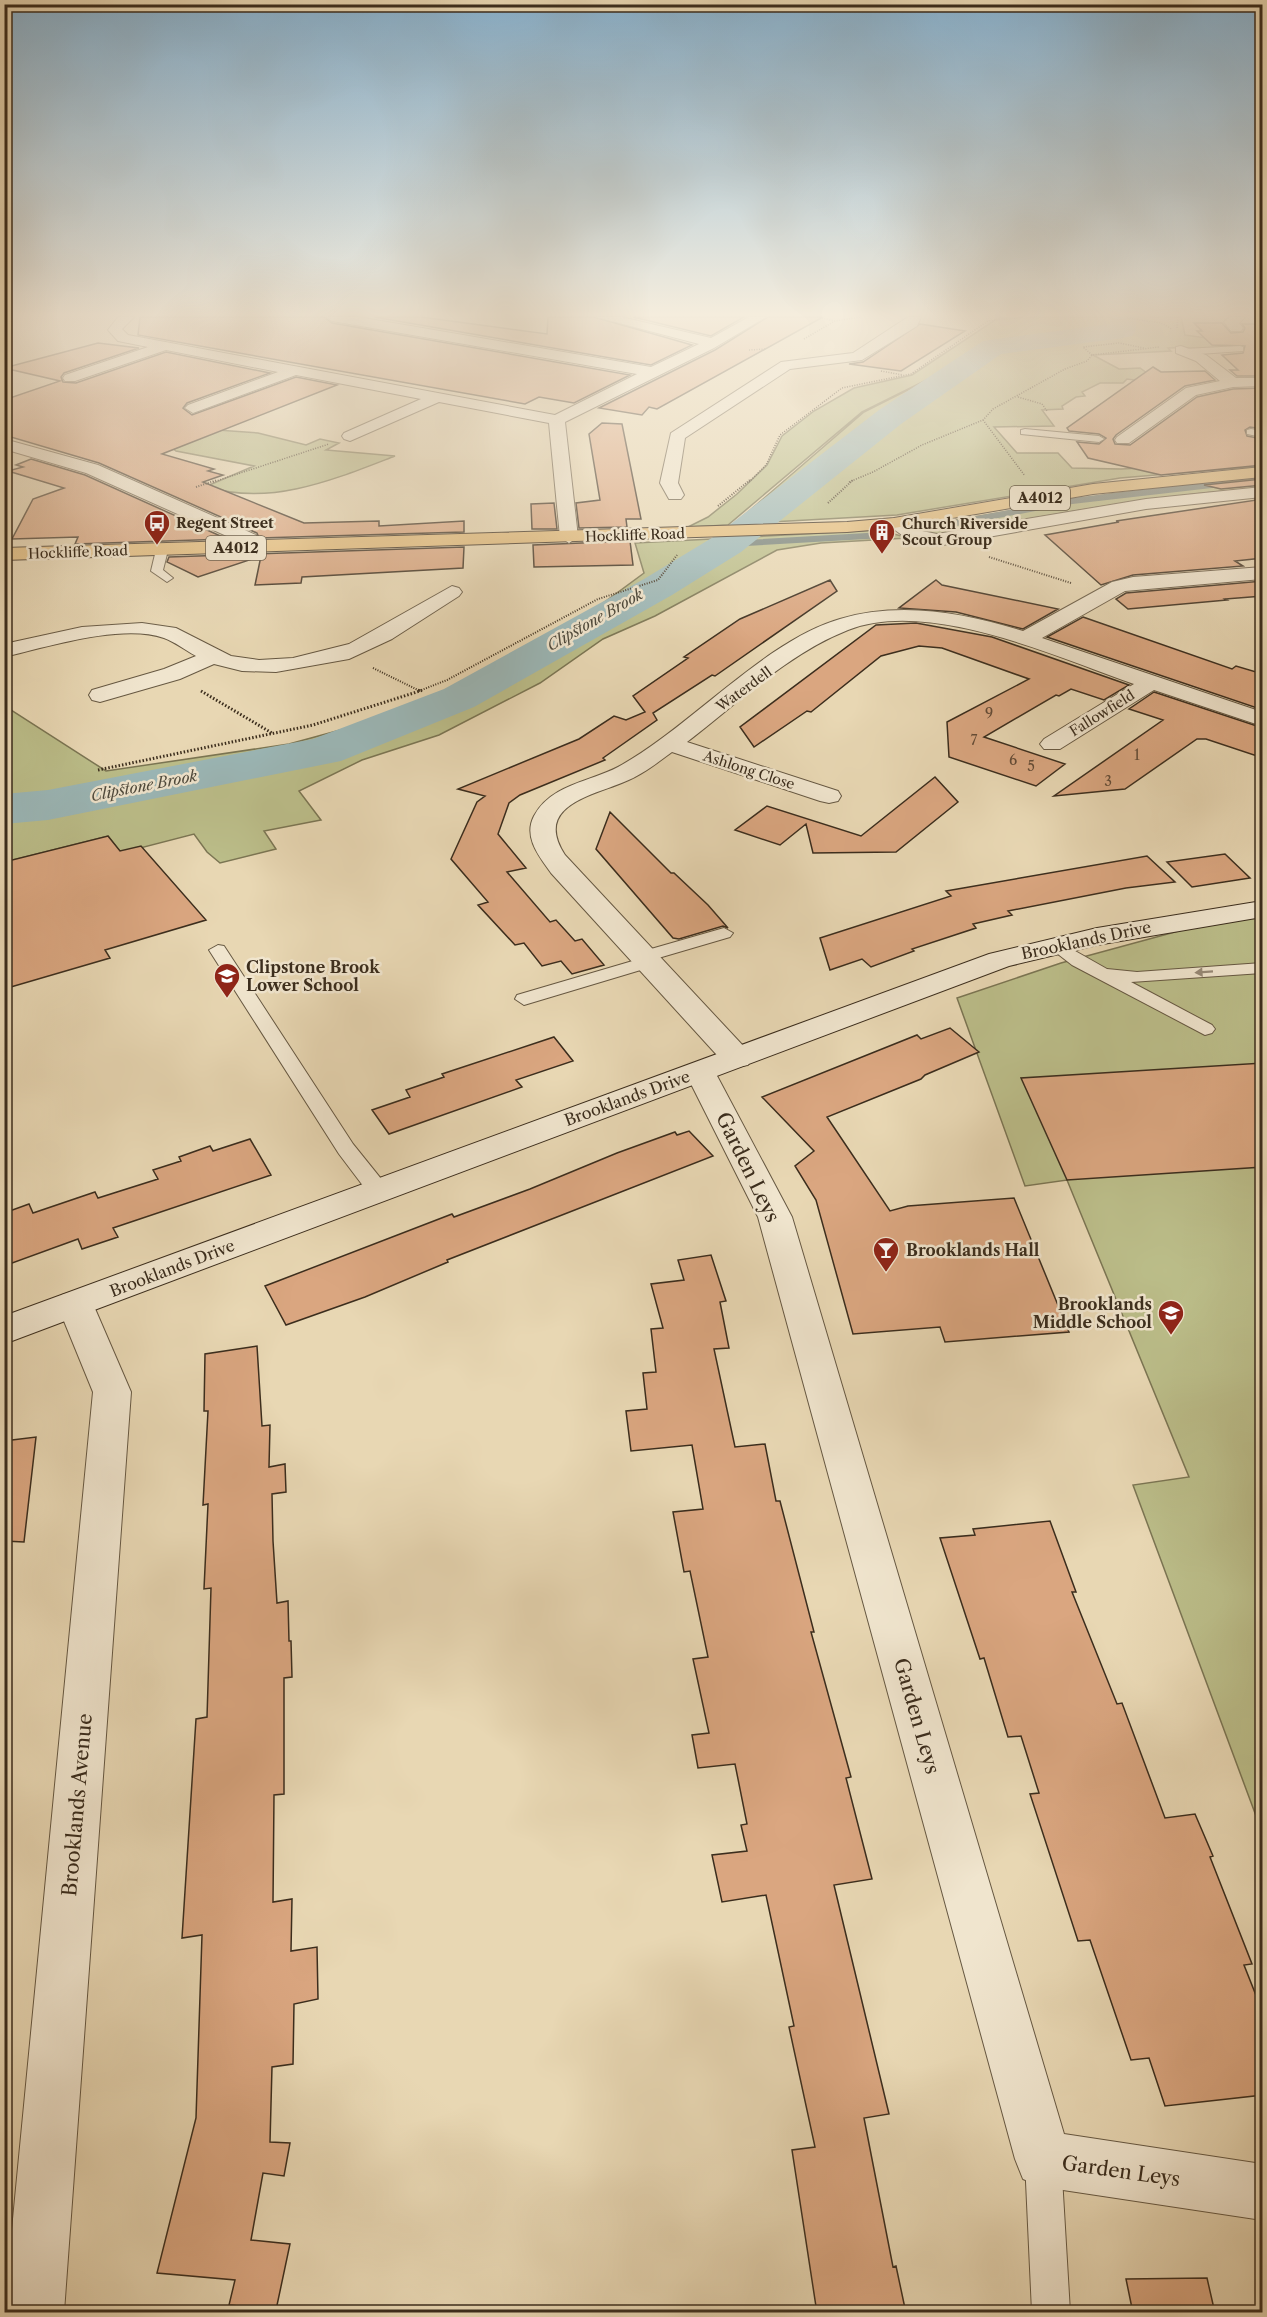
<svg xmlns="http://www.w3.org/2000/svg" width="1267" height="2317" font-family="'Libre Caslon Text',serif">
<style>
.green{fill:#bbbd89;stroke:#7b7553;stroke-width:1.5}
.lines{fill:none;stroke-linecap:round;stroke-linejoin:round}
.stream{stroke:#758079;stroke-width:6}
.river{fill:#9bb7b7;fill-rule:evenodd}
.building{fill:#daa680;stroke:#3b2d1d;stroke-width:1.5}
.lane-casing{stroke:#665842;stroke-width:2}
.street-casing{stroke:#665842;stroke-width:2}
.secondary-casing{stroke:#3b2d1d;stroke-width:2}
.primary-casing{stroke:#3b2d1d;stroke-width:2}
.path-far2{stroke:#3b2d1d;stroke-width:1.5;stroke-dasharray:1 1.5;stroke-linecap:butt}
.path-far1{stroke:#3b2d1d;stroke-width:2;stroke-dasharray:1 1.5;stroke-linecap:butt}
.path{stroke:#3b2d1d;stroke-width:3;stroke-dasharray:1.5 2;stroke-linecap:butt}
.lane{fill:#f0e5ce;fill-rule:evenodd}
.street{fill:#f0e5ce;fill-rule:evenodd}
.secondary{fill:#f0e5ce;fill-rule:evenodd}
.primary{fill:#e4bc7a;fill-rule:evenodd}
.oneway{fill:#968976}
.labels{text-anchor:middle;stroke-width:5;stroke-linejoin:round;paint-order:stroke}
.far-poi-label{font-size:14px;font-weight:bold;fill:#3b2d1d;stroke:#f0e5ce;text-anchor:start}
.far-street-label{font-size:14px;fill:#3b2d1d;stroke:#f0e5ce}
.number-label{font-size:14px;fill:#634b36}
.shield{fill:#f0e5ce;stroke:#716452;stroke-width:1.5}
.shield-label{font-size:15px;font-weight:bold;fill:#3b2d1d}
.far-water-label{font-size:15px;font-style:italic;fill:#4e493c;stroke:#f0e5ce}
.street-label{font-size:16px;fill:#3b2d1d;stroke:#f0e5ce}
.poi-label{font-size:16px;font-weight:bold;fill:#3b2d1d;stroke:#f0e5ce;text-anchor:start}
.near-street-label{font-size:20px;fill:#3b2d1d;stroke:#f0e5ce}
</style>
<rect width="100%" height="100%" fill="#e8d7b3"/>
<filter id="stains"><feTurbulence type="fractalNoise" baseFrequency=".00333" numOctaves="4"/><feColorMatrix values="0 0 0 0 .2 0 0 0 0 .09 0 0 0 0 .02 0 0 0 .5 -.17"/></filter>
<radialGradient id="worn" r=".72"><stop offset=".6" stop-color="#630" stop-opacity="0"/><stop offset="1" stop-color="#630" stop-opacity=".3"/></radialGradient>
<!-- green -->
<path class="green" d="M1122 317 1123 331 1124 317H1181L1185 335 1229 341 1226 349C1206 350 1188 347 1168 348L1171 351 1093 355 1119 369 1140 368 1162 384 1127 379 1123 383H1100L1082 392 1085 396 1076 397 1062 406 1063 409 1042 410 1054 426 994 427 1017 453H1058L1072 468 1121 469 1262 462V466L1120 478 897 515 734 524 864 412 993 347 862 412 728 525 688 527 708 517 737 494 767 465 782 436 814 411 854 388 912 375 998 318Z
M203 429 258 433 306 445 320 439 339 443 326 450 395 456C338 478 268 508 207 486L254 466 176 451 171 447Z
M1262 478V488C1155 495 1050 515 944 534L932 535 913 527 1110 494Z
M880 530 908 538 821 543 777 550 655 616 603 639 540 683 439 735 362 760 299 791 321 820 264 831 276 849 220 863 207 852 194 834 121 853 108 836 5 862V706L106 771 289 744 399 714 483 674 595 609 644 573 635 543Z
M1230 917 1262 919V1832L1133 1485 1189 1477 1067 1180 1025 1186 957 998 1061 963Z"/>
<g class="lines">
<!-- stream -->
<path class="stream" d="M925 529 1072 501 1220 484
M728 544 884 535"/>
<!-- river -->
<path class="river" d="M1110 317H1136V330L1132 336 1123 338 1001 354 901 424 741 552 672 595 474 707 341 761 48 820 4 824V794L48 790 313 739 444 689 644 579 715 536 879 410 983 341 1110 324Z"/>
</g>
<!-- building -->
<path class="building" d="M140 317H324L332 323 630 375 574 403 539 397 525 404 138 335Z
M374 317H421L547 334 548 317H594L692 345 651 365Z
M633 317H744L711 336Z
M768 317H823L657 409 649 407 642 415 599 408 715 350Z
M1194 323H1222L1231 333 1243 332 1245 328 1242 324H1263V376H1237L1230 370H1238L1222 355 1243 353 1245 346 1212 345 1197 331H1202Z
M920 324 965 331 901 371 849 364 863 362Z
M98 343 139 348 64 373 61 377 63 382 76 383 166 352 270 373 187 403 183 408 192 415 296 377 337 385 162 454 214 469 208 471 223 475 203 482 304 523 379 521V526L464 521V532L259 538 257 533 99 463 4 435V400L60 381 4 368Z
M1153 367 1161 372 1205 371 1215 380 1185 386 1116 435 1113 439 1115 444 1130 445 1197 397 1233 389 1263 388V429L1250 427 1245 430 1247 436 1263 439V465L1161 475 1088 458 1077 442 1099 444 1106 438 1099 434 1069 431 1067 428Z
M602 423 622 424 641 519H626L627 527 579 528 576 503 600 500 589 434Z
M31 459 85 475 227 539 75 544 78 537 12 539 33 499 64 488 8 471 23 467 16 465Z
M1262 479 1263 485 1221 489 1204 485Z
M1263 499V558L1235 561 1243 566 1133 575 1101 585 1045 535 1119 522 1116 521Z
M554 503 557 529H532L531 504Z
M630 541 633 565 534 567 533 545Z
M464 547 463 568 302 577 301 583 255 585 261 556 198 577 167 562 169 557Z
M830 580 837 591 715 676 712 675 653 713 657 720 603 758 605 760 520 795 509 803 498 834 526 868 507 872 550 922 556 920 575 941 582 939 604 965 572 974 561 961 542 966 524 943 515 945 478 905 488 902 451 859 477 802 485 796 458 789 579 739 614 716 626 720 645 712 633 696 688 658 684 657 740 619Z
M936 580 942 585 1058 609 1023 629 956 612 899 608Z
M1263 581V596L1225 599 1227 600 1128 609 1116 599 1126 593Z
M1083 617 1232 669 1236 666 1263 674V710L1047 637Z
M916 623 992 637 1129 685 1104 700 1071 689 1059 696 1056 695 984 737 1065 764 1036 786 949 757 947 722 1029 679 942 648 919 646 881 656 811 712 807 711 754 747 740 727 876 625Z
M1154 692 1263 728V758L1206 739H1197L1125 789 1054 796 1163 720 1129 709Z
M935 777 958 802 896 852 813 853 806 824 780 845 735 830 767 806 861 836Z
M610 812 671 873H674L708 905 728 928 723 926 679 939 673 938 596 849Z
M108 836 120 851 141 846 206 920 105 950 110 958 4 989V862Z
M1225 854 1250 878 1192 887 1167 862Z
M1147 856 1175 882 1126 888 1008 911 1012 915 973 924 976 928 912 949 914 951 871 967 862 959 830 970 820 938 951 896 946 891Z
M950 1028 979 1052 925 1075 921 1079 827 1117 890 1211 908 1206 1014 1198 1069 1332 945 1342 940 1327 853 1334 816 1200 795 1166 814 1151 762 1097 917 1035 921 1039Z
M554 1037 573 1061 516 1080 522 1087 389 1134 372 1110 410 1097 406 1090 444 1077 442 1074Z
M1263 1063V1167L1067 1180 1021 1078Z
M689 1131 713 1156 447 1260 448 1262 365 1297 286 1325 265 1286 452 1214 454 1217 530 1189 617 1153 675 1132 677 1135Z
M250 1139 271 1175 113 1228 118 1237 82 1249 78 1239 4 1266V1213L29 1204 33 1213 95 1192 98 1198 158 1179 153 1170 181 1161 179 1157 210 1146 213 1151Z
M711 1255 726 1301 720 1302 729 1348 714 1349 735 1447 765 1444 776 1501H780L814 1632H811L851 1777 846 1778 872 1879 834 1885 889 2114 864 2118 893 2267 896 2266 906 2313H817L792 2150 815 2147 789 2027 794 2026 766 1895 722 1902 712 1855 747 1851 741 1825 747 1824 735 1764 698 1768 692 1735 709 1733 693 1659 708 1657 690 1571 684 1572 673 1512 703 1509 692 1445 631 1451 626 1411 647 1409 643 1373 656 1372 651 1329 663 1328 651 1284 684 1280 678 1260Z
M257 1346 262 1426 270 1425 269 1467 285 1464 286 1492 272 1494 273 1541 277 1603 288 1601 289 1641H291L292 1677 284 1678V1794L274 1795 273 1902 292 1899 291 1951 317 1947 318 1999 294 2004 293 2064 272 2067 270 2142 290 2143 284 2176 263 2173 251 2240 290 2244 276 2310 229 2305 235 2280 157 2273 196 2118 202 1935 182 1938 196 1719 207 1717 211 1588 204 1589 208 1504 203 1505 208 1411H204L205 1354Z
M36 1437 24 1542 4 1541V1441Z
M1050 1521 1076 1592H1072L1117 1704 1122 1703 1165 1818 1195 1814 1213 1856 1210 1857 1252 1964 1244 1965 1263 2013V2095L1165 2106 1149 2058 1131 2060 1090 1940 1078 1941 1030 1794 1039 1793 1021 1736 1008 1737 984 1658 980 1659 940 1538 975 1535 973 1529Z
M1207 2278 1215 2313H1133L1126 2279Z"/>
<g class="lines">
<!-- lane casing -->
<g class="lane-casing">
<path id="lane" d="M1240 346 1243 347V351L1184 355 1179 352 1184 349Z
M1025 429 1099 436 1104 439 1099 442 1021 434V430Z
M1251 429 1262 431V437L1247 434V430Z
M162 546 168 550 163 570 173 578 167 582 151 571 156 550Z
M724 928 733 933 730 937 655 959 657 962 654 966 524 1005 515 999 517 995 636 960 634 957 637 953Z
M1054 939 1107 969 1137 972 1262 963V973L1131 982 1212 1025 1215 1029 1212 1033 1205 1035 1072 965 1045 944Z
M218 945 224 946 353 1144 386 1185 389 1190 386 1195 378 1197 370 1195 339 1154 209 950Z
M1043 2142 1056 2147 1061 2160 1070 2312H1032L1025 2160 1030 2147Z"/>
</g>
<!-- street casing -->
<g class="street-casing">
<path id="street" d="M118 317H134L122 329 128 335 555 415 637 374 332 321 326 317H358L651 367 699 344 596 317H621L711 338 749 317H766L714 348 565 422 578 537 569 543 560 537 549 423 439 402 350 441 344 439 342 436 344 433 421 399 296 375 193 413 185 408 188 405 278 372 166 350 75 381H65L63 378 65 375 148 347 118 341 108 330Z
M908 317H921L917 326 862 360 790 369 685 438 678 483 684 495 681 499H669L660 483 671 433 781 362 853 353Z
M1229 317H1245L1239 323 1243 328 1241 331H1231L1224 322Z
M1181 346 1206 355 1236 378H1262V386L1233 387 1196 395 1129 443H1117L1115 440 1117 437 1186 388 1220 381 1196 361 1176 353V347Z
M4 439 98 465 256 535 258 547 249 553 242 551 240 542 86 473 4 449Z
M1262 487V497L1146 509 937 546 909 540 885 523 894 518 922 531 937 534 1146 499Z
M1262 567V579L1125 591 1042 638 1262 712V726L1154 690 1060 749H1044L1040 744 1044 739 1134 684C1056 657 929 598 848 630 787 654 738 703 687 742L838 791 841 796 838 801 829 803 820 801 672 752C657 763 642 775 624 782 591 796 533 806 565 855L748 1051 752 1058 748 1065 737 1067 726 1065 551 873C539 856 523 837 534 816 551 784 590 782 618 767 691 727 764 641 840 619 901 601 964 613 1023 631L1112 582 1133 577Z
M452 586 459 588 462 592 459 596 392 639 349 659 276 672 242 671 214 664 180 679 100 702 92 700 89 695 92 690 164 669 196 656C185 650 175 642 164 638 122 623 47 647 4 657V644L82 627 142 623 176 628 231 656 259 660 293 658 349 644Z
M700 1062 711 1065 715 1072 792 1217 1064 2134 1262 2164V2220L1043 2187 1023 2179 1015 2159 758 1217 685 1072 689 1065Z
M75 1291 88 1295 93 1304 131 1392 64 2312H4L93 1392 57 1304 62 1295Z"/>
</g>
<!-- secondary casing -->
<g class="secondary-casing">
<path id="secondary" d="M1262 901V917L1097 945 1009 966 4 1344V1316L989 954 1097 928Z"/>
</g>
<!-- primary casing -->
<g class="primary-casing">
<path id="primary" d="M1262 467V477L1093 494 894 528 847 532 4 560V548L847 522 894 518 1093 484Z"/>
</g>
<!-- path-far2 -->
<path class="path-far2" d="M817 317 835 321
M1122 317 1161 323 1172 329
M1177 328 1178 317
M804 339 835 321 861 317
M749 350 766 349
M1092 355 1083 347 1119 343 1144 348
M881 371 903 375
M1018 397 1042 404 1047 411
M983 420 1025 476
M213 482 329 444
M749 482 766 465 780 435 842 388 911 374 988 321 1025 317
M849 482 873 472 922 445 983 420 993 409 1065 369 1087 361 1092 355 1159 347"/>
<!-- path-far1 -->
<path class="path-far1" d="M196 487 217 480
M828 503 853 480
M718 506 750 480
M989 557 1071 583
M373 668 420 691
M419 691 447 680 598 599 658 580 677 555"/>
<!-- path -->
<path class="path" d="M418 690 420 691
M201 691 272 733
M98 770 313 725 423 690"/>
<!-- lane -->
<use href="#lane" class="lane"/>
<!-- street -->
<use href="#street" class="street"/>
<!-- secondary -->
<use href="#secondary" class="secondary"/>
<!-- primary -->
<use href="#primary" class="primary"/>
</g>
<!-- one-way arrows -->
<defs><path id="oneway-solid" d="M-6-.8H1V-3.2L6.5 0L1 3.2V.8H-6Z" transform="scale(1.5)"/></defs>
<use class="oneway" href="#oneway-solid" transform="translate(1204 972) rotate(176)"/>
<!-- sky -->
<linearGradient id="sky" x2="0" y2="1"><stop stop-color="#89b5d4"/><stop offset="0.49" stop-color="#f5eddd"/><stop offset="1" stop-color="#f5eddd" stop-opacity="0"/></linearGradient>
<rect width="1267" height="642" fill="url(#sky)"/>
<!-- icons -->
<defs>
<g id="bus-pin" transform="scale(1.35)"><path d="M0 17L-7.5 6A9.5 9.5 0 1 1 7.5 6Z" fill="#8f2418" stroke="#f0e5ce"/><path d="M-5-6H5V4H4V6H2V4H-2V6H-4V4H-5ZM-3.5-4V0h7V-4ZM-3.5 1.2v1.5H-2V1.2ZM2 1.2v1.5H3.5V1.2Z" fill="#fff"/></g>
<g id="building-pin" transform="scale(1.35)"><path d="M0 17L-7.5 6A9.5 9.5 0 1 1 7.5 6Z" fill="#8f2418" stroke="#f0e5ce"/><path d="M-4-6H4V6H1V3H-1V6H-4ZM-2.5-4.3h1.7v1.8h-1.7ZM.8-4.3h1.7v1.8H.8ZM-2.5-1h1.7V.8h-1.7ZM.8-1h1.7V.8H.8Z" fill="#fff"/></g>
<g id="school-pin" transform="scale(1.35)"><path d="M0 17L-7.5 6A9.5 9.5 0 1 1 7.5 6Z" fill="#8f2418" stroke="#f0e5ce"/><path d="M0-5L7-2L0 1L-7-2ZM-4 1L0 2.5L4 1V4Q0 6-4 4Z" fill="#fff"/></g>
<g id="bar-pin" transform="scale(1.35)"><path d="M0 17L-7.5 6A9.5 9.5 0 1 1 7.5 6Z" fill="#8f2418" stroke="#f0e5ce"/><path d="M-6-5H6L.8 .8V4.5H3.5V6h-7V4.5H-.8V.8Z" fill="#fff"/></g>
</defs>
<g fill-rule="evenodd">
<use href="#bus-pin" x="157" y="523"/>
<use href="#building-pin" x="882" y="532"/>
<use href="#school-pin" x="227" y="976"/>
<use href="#bar-pin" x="886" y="1250"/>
<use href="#school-pin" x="1171" y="1313"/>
</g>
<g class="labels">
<!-- far-poi labels -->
<g class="far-poi-label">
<text x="176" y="528">Regent Street</text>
<text x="902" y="529">Church Riverside<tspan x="902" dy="16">Scout Group</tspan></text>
</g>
<!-- far-street labels -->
<g class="far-street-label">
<text transform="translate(635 535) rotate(-2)" y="5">Hockliffe Road</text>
<text transform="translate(78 552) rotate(-2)" y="5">Hockliffe Road</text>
<text transform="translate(744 689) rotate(-36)" y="5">Waterdell</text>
<text transform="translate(1102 713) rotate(-32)" y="5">Fallowfield</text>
<text transform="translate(749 770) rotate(18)" y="5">Ashlong Close</text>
</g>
<!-- number labels -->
<g class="number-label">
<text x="989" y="718">9</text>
<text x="974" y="745">7</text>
<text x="1137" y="760">1</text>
<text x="1013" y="765">6</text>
<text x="1031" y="771">5</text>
<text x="1108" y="786">3</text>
</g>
<!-- shield labels -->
<g class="shield">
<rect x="1010" y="486" width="60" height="24" rx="4.5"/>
<rect x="206" y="536" width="60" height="24" rx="4.5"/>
</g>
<g class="shield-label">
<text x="1040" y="503">A4012</text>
<text x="236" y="553">A4012</text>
</g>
<!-- far-water labels -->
<g class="far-water-label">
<text transform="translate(595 620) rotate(-30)" y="5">Clipstone Brook</text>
<text transform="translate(144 786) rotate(-11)" y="5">Clipstone Brook</text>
</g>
<!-- street labels -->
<g class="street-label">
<text transform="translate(1086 940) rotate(-12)" y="6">Brooklands Drive</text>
<text transform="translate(627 1098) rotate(-20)" y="6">Brooklands Drive</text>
<text transform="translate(172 1268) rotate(-21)" y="6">Brooklands Drive</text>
</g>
<!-- poi labels -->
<g class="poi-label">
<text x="246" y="973">Clipstone Brook<tspan x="246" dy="18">Lower School</tspan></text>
<text x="906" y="1256">Brooklands Hall</text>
<text x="1152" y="1310" text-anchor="end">Brooklands<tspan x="1152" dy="18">Middle School</tspan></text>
</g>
<!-- near-street labels -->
<g class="near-street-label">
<text transform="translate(748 1167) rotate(64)" y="7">Garden Leys</text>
<text transform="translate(917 1716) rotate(74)" y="7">Garden Leys</text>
<text transform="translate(77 1805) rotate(-85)" y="7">Brooklands Avenue</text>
<text transform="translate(1121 2171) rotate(8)" y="7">Garden Leys</text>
</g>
</g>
<!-- margin -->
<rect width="1267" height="2317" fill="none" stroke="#e8d7b3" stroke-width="24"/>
<rect x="6" y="6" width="1255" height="2305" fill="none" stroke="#3b2d1d" stroke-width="3"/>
<rect x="12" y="12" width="1243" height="2293" fill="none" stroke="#3b2d1d" stroke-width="1.5"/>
<rect width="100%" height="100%" filter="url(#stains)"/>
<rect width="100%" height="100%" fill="url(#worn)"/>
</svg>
